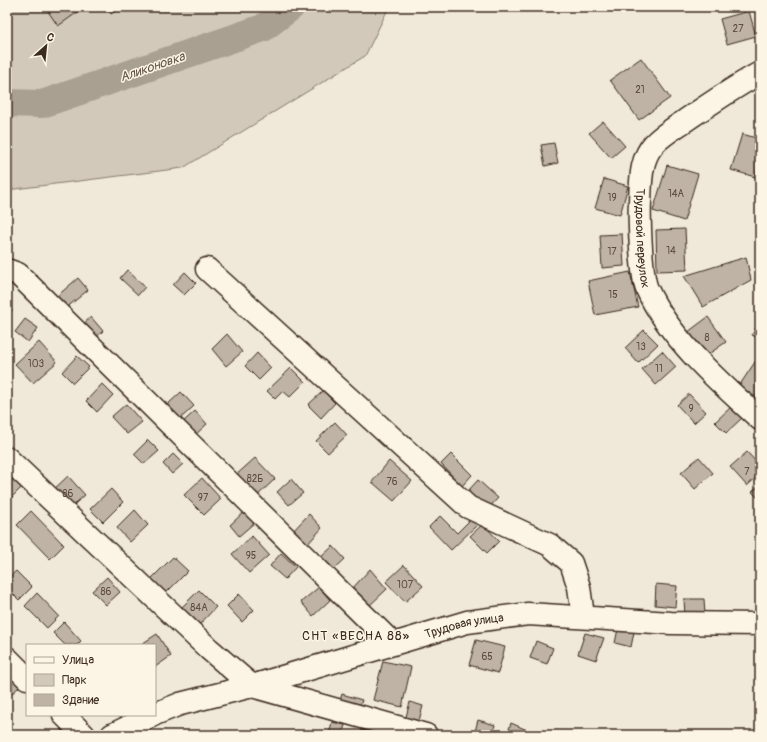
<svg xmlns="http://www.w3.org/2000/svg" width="767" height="742" font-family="Pangolin,sans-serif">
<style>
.green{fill:#d2c9ba;stroke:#867a6c}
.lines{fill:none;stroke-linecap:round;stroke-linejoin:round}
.river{stroke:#aaa091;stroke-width:28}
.building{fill:#beb3a4;stroke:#3b2a1e}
.minor-casing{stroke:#3b2a1e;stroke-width:25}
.minor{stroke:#fcf5e5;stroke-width:22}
.labels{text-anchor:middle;stroke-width:3;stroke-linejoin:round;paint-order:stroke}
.number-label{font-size:10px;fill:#5c4c40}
.street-label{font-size:12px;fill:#3b2a1e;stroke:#fcf5e5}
.water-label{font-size:13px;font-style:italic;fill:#625346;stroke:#fcf5e5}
.neighbourhood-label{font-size:13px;letter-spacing:1px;fill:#3b2a1e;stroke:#fcf5e5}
</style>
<rect width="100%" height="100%" fill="#f0e9d9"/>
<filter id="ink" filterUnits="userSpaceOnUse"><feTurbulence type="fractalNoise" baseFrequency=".025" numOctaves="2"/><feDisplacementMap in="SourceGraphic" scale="8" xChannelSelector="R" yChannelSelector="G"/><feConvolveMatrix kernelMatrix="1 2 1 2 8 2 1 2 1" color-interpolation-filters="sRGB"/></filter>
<g filter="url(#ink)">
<!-- green -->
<path class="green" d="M7 7H389L365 56 183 168 7 190Z"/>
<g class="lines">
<!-- river -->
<path class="river" d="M7 103 42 104 263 28 291 7"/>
</g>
<!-- building -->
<path class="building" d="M45 7H85L58 26Z
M106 7H122L111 14Z
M749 11 756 36 727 44 720 19Z
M641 58 670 98 639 120 610 80Z
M603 121 625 146 611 158 589 133Z
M742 134 760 139V161L755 177 731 170Z
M554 143 558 163 545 166 541 145Z
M667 165 698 174 684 221 653 211Z
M604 179 628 186 620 215 595 208Z
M685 229 687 270 657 271 656 230Z
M622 234 624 266 602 268 600 235Z
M746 257 751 280 703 307 684 276Z
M127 270 145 287 138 295 120 278Z
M185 272 196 283 184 295 173 285Z
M630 272 638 307 595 315 588 281Z
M78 278 88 290 65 309 56 297Z
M7 306 12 310 7 318Z
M91 317 103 331 94 339 82 325Z
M708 317 726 342 706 356 688 332Z
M25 319 38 328 28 342 15 332Z
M760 320V339L752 335Z
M644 330 658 344 638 363 625 348Z
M227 334 242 352 226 366 212 349Z
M39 342 57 362 33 383 15 364Z
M662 351 676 367 656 385 642 369Z
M257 353 271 368 259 380 245 366Z
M77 356 89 367 73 383 62 372Z
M759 356 760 397 759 399 739 386Z
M291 368 305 382 290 397 283 391 275 399 267 391Z
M102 384 113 395 97 412 86 401Z
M323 391 335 403 321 418 308 405Z
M181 392 194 406 179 420 166 406Z
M689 394 706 412 694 423 677 405Z
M126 404 142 422 127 434 111 417Z
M731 407 742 418 726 433 715 422Z
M195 411 207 424 194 436 182 423Z
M335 422 347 435 328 453 316 441Z
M148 440 159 451 144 464 134 454Z
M747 452 760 466V474L747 486 730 467Z
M173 454 183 464 172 474 163 464Z
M451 454 472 475 462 486 441 464Z
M699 457 713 473 695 489 681 473Z
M255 458 275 479 255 498 235 476Z
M389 461 412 481 394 501 372 482Z
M8 473 22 487 12 497 7 492Z
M68 476 85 495 69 509 52 491Z
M202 478 221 499 204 515 184 495Z
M291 479 303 493 289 505 277 492Z
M478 480 498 498 487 510 467 492Z
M760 485V500L752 492Z
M111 489 123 502 103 522 90 509Z
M135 510 148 525 130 542 117 528Z
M31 511 64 545 50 559 17 525Z
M244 512 254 523 239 536 230 525Z
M309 514 322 528 306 546 292 532Z
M440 516 457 533 472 518 478 524 451 550 429 527Z
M483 524 499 541 487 553 470 536Z
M252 536 269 555 249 573 232 554Z
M333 546 345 559 330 573 318 560Z
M281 553 296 567 285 579 270 566Z
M173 557 188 571 165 594 151 579Z
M404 565 423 586 405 602 386 582Z
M370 569 387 589 368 607 351 590Z
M16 571 32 587 19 600 7 588V579Z
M107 577 120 592 106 605 92 591Z
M656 584 677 586 675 607 655 605Z
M319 587 330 600 313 616 301 602Z
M199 590 216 607 199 625 181 608Z
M37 593 59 616 47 628 25 606Z
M239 594 254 610 242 622 227 606Z
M684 599H704L705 615 685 616Z
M64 622 81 641 77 645H65L53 633Z
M619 624 635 627 631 647 615 643Z
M585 633 604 638 596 660 578 654Z
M157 634 171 656 155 667V645H140Z
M476 640 505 647 498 673 469 665Z
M536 641 553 648 547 664 530 658Z
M383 661 411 667 402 707 373 700Z
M7 672 20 686 7 698Z
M342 694 362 700 359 710 339 704Z
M410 702 423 706 417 728 404 724Z
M478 720 495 725 492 735H474Z
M332 722 345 725 342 735H329Z
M511 723 527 730 525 735H507Z
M204 730 227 734V735H203Z
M362 730 376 734V735H361Z"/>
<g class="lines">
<!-- minor casing -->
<g class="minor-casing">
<g id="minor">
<path id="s1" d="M760 73C734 87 710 104 686 120 676 127 662 135 654 144 640 159 641 182 640 201 639 218 641 276 647 289 669 338 720 383 760 419"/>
<path d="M207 269 468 507 550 545 571 563 579 587 583 616"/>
<path d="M7 270 18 274 392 643"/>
<path d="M7 458 209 649 252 686 426 735"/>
<path d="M7 658 27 678"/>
<path id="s2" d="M155 714 180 704 252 686 467 622 528 614 671 623 760 624"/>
<path d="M64 715 84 735"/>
<path d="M112 735 153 715"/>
</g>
</g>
<!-- minor -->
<use href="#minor" class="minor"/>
</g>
</g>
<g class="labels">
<!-- number labels -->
<g class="number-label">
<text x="738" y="32">27</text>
<text x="640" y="93">21</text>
<text x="676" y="197">14А</text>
<text x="612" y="201">19</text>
<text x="671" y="254">14</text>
<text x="612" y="255">17</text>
<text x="613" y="298">15</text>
<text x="707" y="341">8</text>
<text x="641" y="350">13</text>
<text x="36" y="367">103</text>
<text x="659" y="372">11</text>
<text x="691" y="412">9</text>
<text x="747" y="475">7</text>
<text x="255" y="482">82Б</text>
<text x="392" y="485">76</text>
<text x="68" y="497">86</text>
<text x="203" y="501">97</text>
<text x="251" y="559">95</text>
<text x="405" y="588">107</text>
<text x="106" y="595">86</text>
<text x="199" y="611">84А</text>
<text x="487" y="660">65</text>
</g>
<!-- street labels -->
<g class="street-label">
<text dy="4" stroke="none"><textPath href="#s1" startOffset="225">Трудовой переулок</textPath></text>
<text dy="4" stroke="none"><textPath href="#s2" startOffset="322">Трудовая улица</textPath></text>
</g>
<!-- water labels -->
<g class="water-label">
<text transform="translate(152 66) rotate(-19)" y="5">Аликоновка</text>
</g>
<!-- neighbourhood labels -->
<g class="neighbourhood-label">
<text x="356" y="640">СНТ «ВЕСНА 88»</text>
</g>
</g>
<!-- margin -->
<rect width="767" height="742" fill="none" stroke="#fcf5e5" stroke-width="24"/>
<rect x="12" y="12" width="743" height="718" fill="none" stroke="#3b2a1e" stroke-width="1.5" filter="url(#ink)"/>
<!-- legend -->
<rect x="26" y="644" width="130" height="72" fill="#fcf5e5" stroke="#afa495"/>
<rect x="34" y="657" width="20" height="6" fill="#fcf5e5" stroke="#afa495"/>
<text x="62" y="664" font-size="12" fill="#3b2a1e">Улица</text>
<rect x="34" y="674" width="20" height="12" fill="#d2c9ba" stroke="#afa495"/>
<text x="62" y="684" font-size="12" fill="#3b2a1e">Парк</text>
<rect x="34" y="694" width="20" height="12" fill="#beb3a4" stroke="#afa495"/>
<text x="62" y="704" font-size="12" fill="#3b2a1e">Здание</text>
<!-- north arrow -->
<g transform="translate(46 46) rotate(27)" stroke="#fcf5e5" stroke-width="3" paint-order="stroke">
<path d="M0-3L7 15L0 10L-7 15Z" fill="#3b2a1e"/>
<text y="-6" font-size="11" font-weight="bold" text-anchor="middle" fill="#3b2a1e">С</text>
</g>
</svg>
